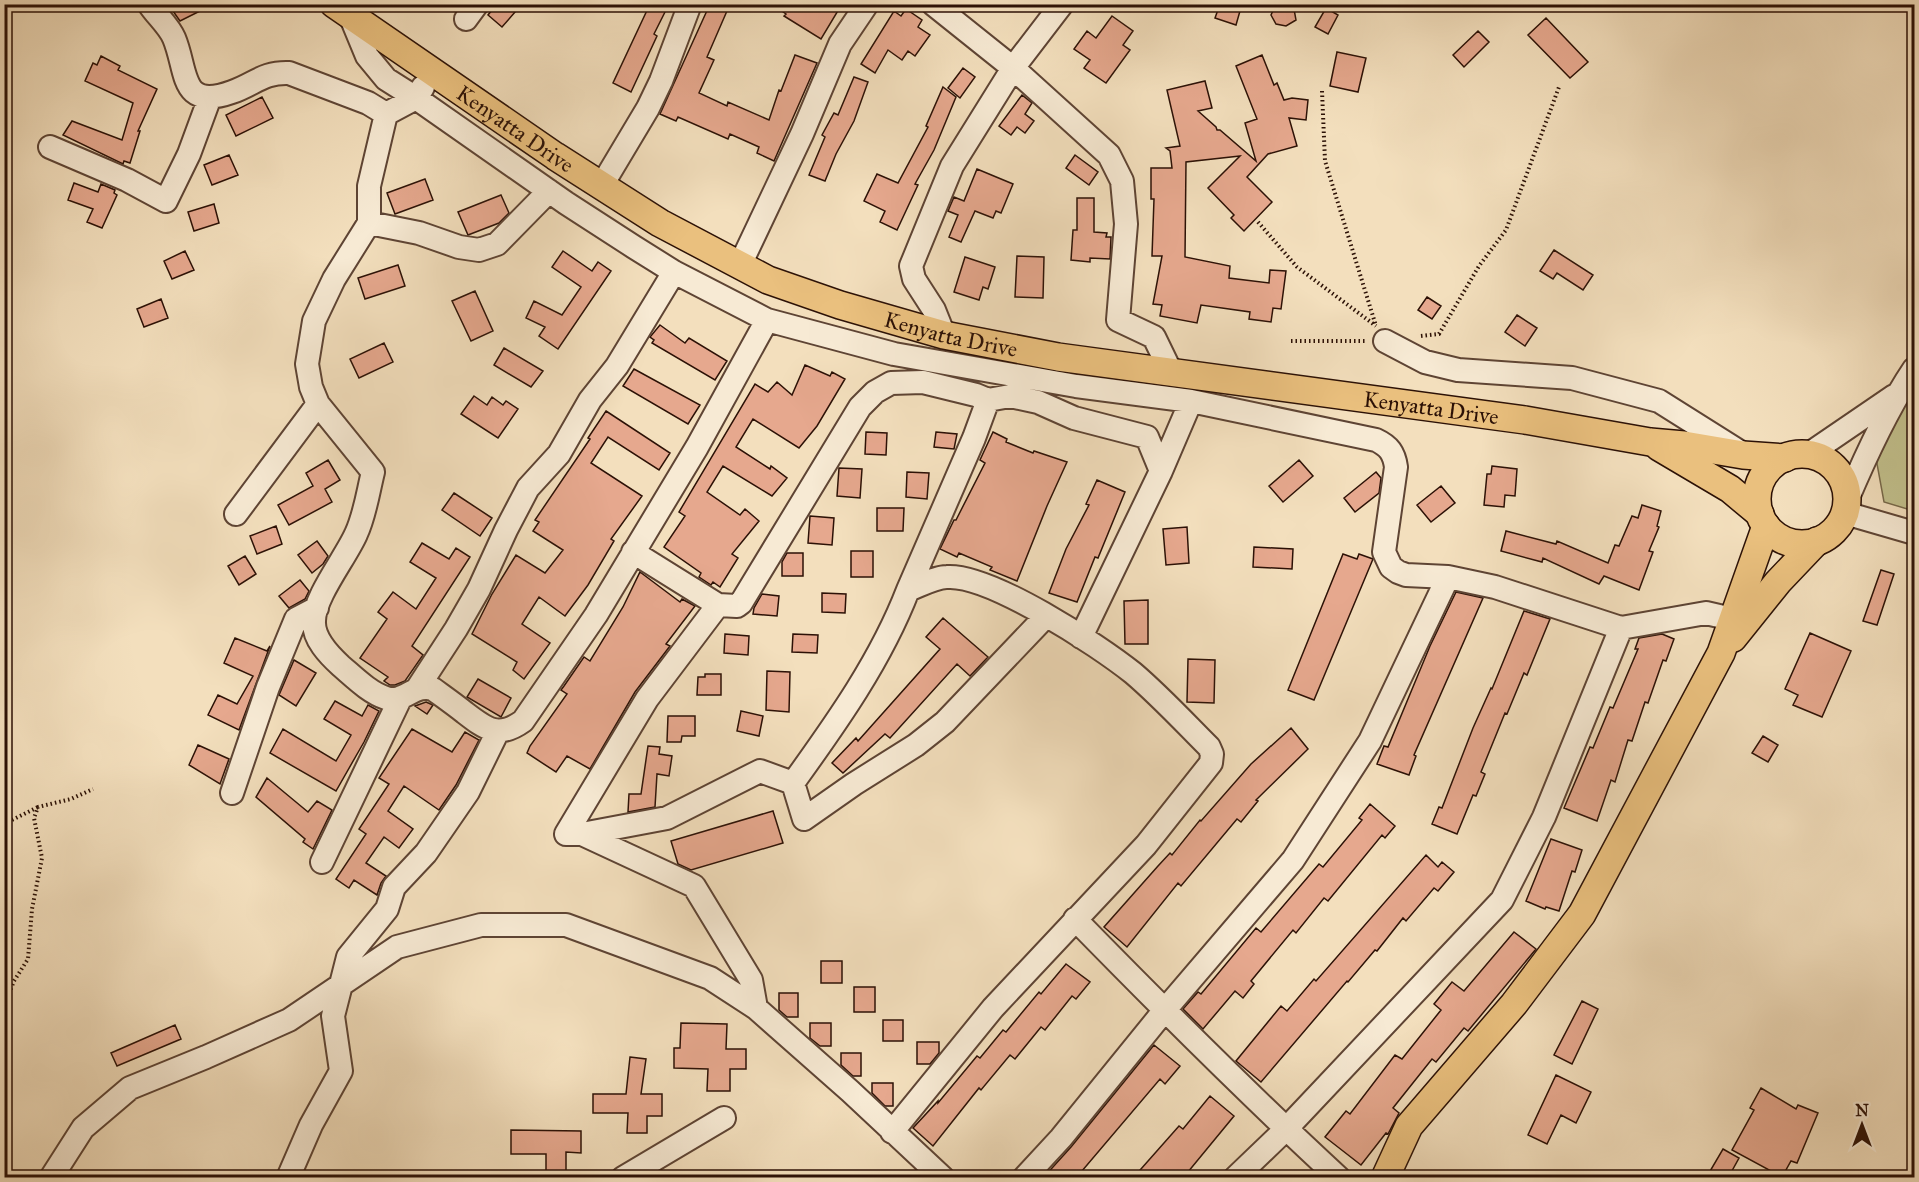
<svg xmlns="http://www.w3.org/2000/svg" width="1919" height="1182" font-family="'IM FELL Great Primer',serif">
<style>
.green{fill:#c2c08c;stroke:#776849;stroke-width:1.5}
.building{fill:#e6a88e;stroke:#2c1106;stroke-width:1.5}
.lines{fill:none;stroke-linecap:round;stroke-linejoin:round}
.minor-casing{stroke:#5e4434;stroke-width:26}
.major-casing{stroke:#2c1106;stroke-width:30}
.path{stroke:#2c1106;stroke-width:4;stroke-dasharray:1.5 3;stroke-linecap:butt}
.minor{stroke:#f7ead4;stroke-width:22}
.major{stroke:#eac07e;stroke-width:27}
.labels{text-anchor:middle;stroke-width:6;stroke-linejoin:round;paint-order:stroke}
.street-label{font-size:22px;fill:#2c1106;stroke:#f7ead4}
</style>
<rect width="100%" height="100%" fill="#f3dfbd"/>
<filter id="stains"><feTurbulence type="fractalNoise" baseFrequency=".00333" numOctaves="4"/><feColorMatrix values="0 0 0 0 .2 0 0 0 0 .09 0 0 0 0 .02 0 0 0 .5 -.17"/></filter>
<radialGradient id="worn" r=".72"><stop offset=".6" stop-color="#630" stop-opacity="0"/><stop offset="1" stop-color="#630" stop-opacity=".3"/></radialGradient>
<!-- green -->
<path class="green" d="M1914 384V511L1884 502 1875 453Z"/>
<!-- building -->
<path class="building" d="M168 4H214L180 21Z
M497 4H522L502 27 488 15Z
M650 4H669L654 34 657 36 631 92 613 83Z
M710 4H730L707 57 714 60 699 93 727 106 728 102 769 120 779 90 781 91 795 55 817 63 774 161 757 153 759 147 730 134 728 139 678 117 676 121 660 114Z
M772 4H842L821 39 784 16 786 14Z
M1220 4H1242L1236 25 1215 18Z
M1276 4H1290L1294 9 1296 20 1286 26 1276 24 1271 15Z
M1326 8 1338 15 1328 34 1315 27Z
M906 9 922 20 918 27 930 35 915 56 908 51 902 60 888 50 875 73 861 64 894 11 901 16Z
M1112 16 1133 31 1123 45 1130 50 1106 83 1084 68 1090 60 1074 49 1087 31 1096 38Z
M1546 18 1588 62 1570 78 1528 35Z
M1478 31 1489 42 1464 67 1453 55Z
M1337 52 1366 58 1358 92 1330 86Z
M1262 55 1274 85 1277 83 1284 100 1292 98 1308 100 1306 120 1289 118 1297 146 1268 154 1247 177 1272 202 1244 231 1231 218 1234 215 1208 188 1240 156 1186 162 1185 257 1230 266 1229 278 1269 283 1270 270 1286 271 1281 309 1273 308 1271 322 1249 319 1250 312 1201 305 1197 323 1160 316 1162 305 1153 304 1162 256H1152L1154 199H1151V168H1172L1170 151 1166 148 1180 146 1167 90 1205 81 1212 108 1198 111 1216 127 1217 130H1220L1256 161 1245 123 1257 119 1236 66Z
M101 56 120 66 118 70 157 89 138 131H140L130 163 124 161 123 164 63 135 72 121 122 140 133 103 85 81 93 63 97 65Z
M963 68 975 77 960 98 948 88Z
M854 77 868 82 854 121 836 154 825 181 809 175 825 137 822 135 834 113 838 115Z
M943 87 956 97 934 150 915 184 918 185 897 230 880 222 885 211 864 201 877 174 898 183 928 127 926 126Z
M1022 95 1032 103 1025 114 1034 121 1025 133 1017 127 1011 135 999 126Z
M262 97 273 118 236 136 226 115Z
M229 155 238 175 212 185 204 165Z
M1075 155 1098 172 1089 185 1066 168Z
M977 169 1013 184 1001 213 996 211 993 218 975 211 961 242 949 237 958 215 948 211 954 197 964 201Z
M425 179 433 200 395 214 387 193Z
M74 183 98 192 101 184 115 190 114 193 117 195 102 228 87 222 93 209 68 200Z
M501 195 509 213 499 223 468 235 458 212Z
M1077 198H1094V232L1107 233 1106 237H1111L1110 259 1090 258V262L1071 260 1073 230H1077Z
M214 204 219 223 194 231 188 212Z
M1554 250 1593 275 1583 290 1557 273 1553 279 1540 271Z
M185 251 194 270 172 279 164 261Z
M563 251 592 271 598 262 611 271 558 349 539 336 545 327 526 318 534 301 562 315 581 287 552 267Z
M1017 256 1044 257 1043 298 1015 297Z
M965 257 995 267 988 289 983 287 979 300 954 292Z
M398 265 405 286 365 299 358 278Z
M475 291 493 331 471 341 452 301Z
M1427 297 1441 306 1432 319 1418 310Z
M161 299 168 318 144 327 137 309Z
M1517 315 1537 328 1525 346 1505 332Z
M660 325 685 343 689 338 727 361 715 380 652 343 654 340 650 337Z
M384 343 393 362 359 378 350 359Z
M504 348 543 371 531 387 494 365Z
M805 365 830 376 832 372 845 379 817 426 799 448 753 419 736 447 770 469 771 466 787 478 772 496 723 466 707 492 740 515 745 509 759 521 732 554 738 558 720 587 713 582 711 585 699 577 701 573 664 547 685 516 679 512 755 384 768 392 777 382 792 395Z
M634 369 700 405 688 424 623 386Z
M474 396 487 405 492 397 503 405 506 401 518 409 498 438 461 414Z
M606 411 670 453 659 470 608 437 591 463 642 496 611 539 614 541 588 585 565 616 539 597 522 624 550 643 524 679 513 670 517 662 472 634 492 594 516 555 545 573 563 550 533 531 539 522 535 520 590 439 588 438Z
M866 432 887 433 886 455 865 454Z
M936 432 957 434 954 449 934 447Z
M993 432 1007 439 1006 442 1033 453 1034 451 1067 462 1047 506 1017 581 990 570 992 567 959 553 957 557 940 549 954 520H956L985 463 980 460Z
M328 460 340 480 325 489 332 502 289 525 278 505 313 486 306 473Z
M1299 460 1313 476 1283 502 1269 486Z
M1492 466 1517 469 1515 496 1505 495 1504 507 1484 505 1487 474H1491Z
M839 468 862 469 860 498 837 496Z
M907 472 929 473 927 499 906 497Z
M1376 472 1381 478 1379 493 1355 512 1344 498Z
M1097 480 1125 492 1098 558 1095 557 1077 602 1049 593 1066 549 1089 505 1086 504Z
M1441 486 1455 503 1431 522 1417 505Z
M454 493 492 518 480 536 442 510Z
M1642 505 1661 511 1657 526 1659 527 1649 551 1653 552 1639 590 1604 576 1599 584 1543 558 1542 562 1501 551 1506 531 1556 544 1557 541 1608 563 1615 545 1619 546 1632 516 1638 518Z
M877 508H904L903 531H877Z
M810 516 834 518 832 545 808 543Z
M276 526 282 544 257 554 250 536Z
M1187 527 1189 563 1166 565 1163 529Z
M317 541 328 556 323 564 312 573 298 555Z
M422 543 449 559 456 548 470 557 412 646 423 655 405 681 395 685H390L384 681 388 677 360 658 387 619 378 612 393 592 416 609 436 578 410 562Z
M1254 547 1293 549 1292 569 1253 567Z
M851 551H873V577H851Z
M787 553H803V576H782V562Z
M1343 554 1357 559 1359 554 1373 559 1314 700 1288 690Z
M245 556 256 574 239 585 228 566Z
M1881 570 1894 574 1877 625 1863 621Z
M640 572 680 602 682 599 695 606 666 644 670 646 635 692 590 769 567 756 556 772 527 753 530 746 567 694 561 690 564 686 584 657 590 661 623 607Z
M300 580 309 591 305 599 289 608 279 596Z
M1456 592 1483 598 1414 755 1416 756 1409 775 1377 764 1384 746 1388 747 1430 646Z
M822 593 846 594 845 613 822 612Z
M762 594 779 596 777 616 753 614 754 608Z
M1148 600V644H1125L1124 601Z
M1524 611 1550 619 1527 675 1524 673 1507 714 1505 713 1481 772 1485 774 1476 796 1473 795 1457 834 1432 824 1439 807 1442 808 1473 728 1491 688 1492 689Z
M943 618 988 657 970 676 957 664 890 738 885 734 843 773 832 763 856 738 858 741 940 649 926 637Z
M1810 633 1851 651 1822 717 1793 705 1798 695 1785 689Z
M725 634 749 636 748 655 724 653Z
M793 634 818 635 817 653 792 652Z
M1662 634 1674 639 1666 661 1663 660 1648 703 1645 702 1632 741 1628 740 1615 782 1611 780 1597 821 1564 808 1590 747 1593 748 1610 707 1613 708 1638 649H1635L1639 638Z
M235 638 267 651 270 646 239 730 208 715 218 695 237 704 253 676 224 663Z
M1188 659 1215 660 1214 703 1187 702Z
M294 660 316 673 296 706 279 695Z
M767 671 790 672 789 712 766 710Z
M705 674H721V695H697L698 677H705Z
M478 679 511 698 501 717 467 697Z
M335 701 362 716 368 705 379 711 364 742 336 791 270 753 283 729 336 761 351 735 324 719Z
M426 702 433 705 427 714 415 706Z
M741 711 763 716 759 736 737 731Z
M668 716H695V736H682L681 742H667Z
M1291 728 1308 749 1256 800 1258 801 1241 822 1237 819 1181 886 1178 883 1127 947 1104 927 1158 866 1170 853 1172 855 1200 820 1201 821 1251 764Z
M412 729 452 752 465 732 479 740 456 785 439 810 404 786 388 811 413 829 399 848 384 837 366 863 386 876 381 883 377 895 354 880 349 888 336 879 366 834 359 829 389 784 379 778Z
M1763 736 1778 745 1768 762 1752 753Z
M198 745 229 759 220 784 189 765Z
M648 746 660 747 659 754 672 756 669 776 657 774 655 807 628 812 629 794H641Z
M267 778 308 812 317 801 332 810 313 849 303 842 305 839 256 797Z
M1370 804 1395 826 1385 838 1382 835 1328 901 1324 898 1296 933 1293 930 1251 981 1254 984 1243 998 1235 991 1203 1029 1183 1009 1198 992 1201 994 1256 928 1261 932 1319 864 1323 867 1362 820 1359 818Z
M773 811 783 843 691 870 678 864 671 841Z
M1551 839 1582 850 1575 872 1572 871 1559 911 1546 907 1545 909 1526 901Z
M1426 855 1438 867 1442 862 1454 872 1438 891 1434 888 1406 921 1403 918 1377 951 1375 950 1348 982 1347 981 1261 1082 1236 1061 1281 1006 1287 1011 1314 979 1316 981Z
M1514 932 1536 949 1468 1031 1464 1028 1436 1062 1432 1059 1393 1108 1399 1113 1388 1134 1386 1133 1361 1165 1325 1137 1346 1111 1350 1114 1395 1055 1402 1059 1441 1010 1434 1004 1452 982 1464 991Z
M821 961H842V983H821Z
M1066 964 1090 982 1076 999 1072 996 1045 1030 1041 1027 1015 1059 1010 1055 981 1090 979 1088 933 1146 913 1128 938 1101V1103L977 1056 980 1058 1003 1030 1006 1032 1039 992 1041 994Z
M854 987H875V1012H854Z
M779 993H798V1017H787L779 1010Z
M1582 1001 1598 1009 1572 1064 1554 1055Z
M883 1020H903V1041H883Z
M681 1023 727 1024 726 1049H746V1069H730V1091H707L708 1069 674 1068V1048H680Z
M810 1023H831V1046H820L810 1038Z
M175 1025 181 1039 117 1066 111 1053Z
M917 1042H939V1053L930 1064H917Z
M1154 1045 1180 1066 1165 1084 1160 1079 1076 1178H1043L1071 1147Z
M841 1053H861V1076H853L841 1065Z
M630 1057 646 1059 641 1094H662V1116H647V1133H627L628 1113H593V1094H626Z
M1556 1075 1591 1092 1576 1123 1561 1115 1547 1144 1528 1135Z
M872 1083H893V1106H885L872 1093Z
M1761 1088 1796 1109 1798 1105 1818 1113 1797 1163 1791 1161 1782 1177 1732 1150 1754 1110 1750 1108Z
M1210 1096 1234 1116 1183 1178H1133L1179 1126 1183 1129Z
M511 1130 581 1131V1153L566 1152V1174H546V1154H511Z
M1723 1149 1739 1158 1728 1178H1706Z"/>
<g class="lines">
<!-- minor casing -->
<g class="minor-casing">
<path id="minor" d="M149 4C156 15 169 26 174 38 188 71 179 111 232 92 255 84 263 72 289 73L368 103 386 114
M933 4 1013 68 1109 155 1122 181 1126 224 1118 320 1154 337 1171 372
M350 15 367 56 386 79 416 98 566 203 634 247 674 272 767 320 894 354 1076 386 1191 401 1376 440C1389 446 1394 453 1396 467L1384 552 1391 567 1398 572 1406 575 1448 577 1495 587 1621 628 1706 613 1732 619
M466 19 477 4
M423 87 416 98 386 114 369 186V223L334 279 314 321 307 364 311 387 318 404 373 472C368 492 365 515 356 534 346 557 314 597 314 621 313 639 329 655 341 666 355 678 370 693 386 698 404 704 414 683 433 689 444 697 454 704 464 712 486 729 498 739 523 721L596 615 697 447 767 320
M50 147 127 180 166 201 189 154 210 97
M602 185 648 108 661 81 690 4
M369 223 419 233 459 247 479 250 497 244 549 191
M740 265 802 134 840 44 867 4
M944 335 934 310 914 279 911 266 952 166 1013 68 1062 4
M1385 341 1425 362 1458 370 1572 378 1659 401 1740 452
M1809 454 1894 396
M1847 500C1866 455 1887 409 1914 369
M1845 513 1914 533
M236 514 318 404
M633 552 718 605 737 606 741 603 860 407 875 392 891 383 923 382 976 395 988 400 1010 396 1038 402 1074 418 1147 437 1161 471
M908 590 974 438 988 400
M718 605 647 699 566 834H582L667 818 760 771 793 783
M1081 637 1161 471 1191 401
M417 689 456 629 479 589 506 530 528 488 559 454 590 400 617 366 674 272
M793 783C837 722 881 660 908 590 919 586 935 577 947 577 990 574 1098 645 1133 673 1160 696 1184 722 1209 747L1212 754 1211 763 1146 845 993 1008 892 1132
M793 783 804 819 854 784 916 745 945 722 1046 616
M232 793 268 687 296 619 317 608
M582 834 694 886 751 980 756 1008 850 1091 943 1178
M322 862 400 699
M1075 919C1161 1007 1248 1094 1339 1178
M51 1178 83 1128 130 1088 206 1057 289 1020 397 947 481 925H566L710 978 756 1008
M288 1178 311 1125 341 1071 333 1016 348 957 387 909 394 887 426 853 468 792 498 731
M623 1178 724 1118
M1024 1178 1061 1138 1164 1011 1293 860 1370 741 1448 577
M1235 1178 1286 1129 1502 900 1544 817 1621 628"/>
</g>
<!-- major casing -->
<g class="major-casing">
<g id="major">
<path id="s1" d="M334 4 555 156 660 223 768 280 840 305 944 335 1058 357 1525 420 1650 442 1684 445 1743 455 1785 458"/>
<path d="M1659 447 1730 489 1760 514"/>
<circle cx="1802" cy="499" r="45"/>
<path d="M1733 638 1778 582 1817 541"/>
<path d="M1385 1178 1409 1126 1514 1004 1582 914 1721 653 1766 526"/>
</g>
</g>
<!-- path -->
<path class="path" d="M1322 91 1325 161 1376 326
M1258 222 1297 267 1376 326
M1421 336 1439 334 1479 266 1506 230 1559 87
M1291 341H1366
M4 824 38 807
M4 1006 14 981 28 959 32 909 42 858 34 818 38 807 71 799 93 789
M4 1173 32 1174"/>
<!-- minor -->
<use href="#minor" class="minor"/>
<!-- major -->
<use href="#major" class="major"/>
</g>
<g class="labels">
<!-- street labels -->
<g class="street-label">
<text dy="8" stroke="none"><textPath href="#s1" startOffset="220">Kenyatta Drive</textPath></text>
<text dy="8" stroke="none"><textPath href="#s1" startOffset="706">Kenyatta Drive</textPath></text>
<text dy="8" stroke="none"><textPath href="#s1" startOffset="1192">Kenyatta Drive</textPath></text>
</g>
</g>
<!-- margin -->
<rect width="1919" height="1182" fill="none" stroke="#f3dfbd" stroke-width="24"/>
<rect x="6" y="6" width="1907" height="1170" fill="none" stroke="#2c1106" stroke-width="3"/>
<rect x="12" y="12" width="1895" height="1158" fill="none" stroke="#2c1106" stroke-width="1.5"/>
<!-- north arrow -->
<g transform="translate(1862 1125)" stroke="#f7ead4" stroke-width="4.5" paint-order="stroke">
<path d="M0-4.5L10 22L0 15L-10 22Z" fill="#2c1106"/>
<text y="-9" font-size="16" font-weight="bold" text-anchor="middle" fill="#2c1106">N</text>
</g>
<rect width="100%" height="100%" filter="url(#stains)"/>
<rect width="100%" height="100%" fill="url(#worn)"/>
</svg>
